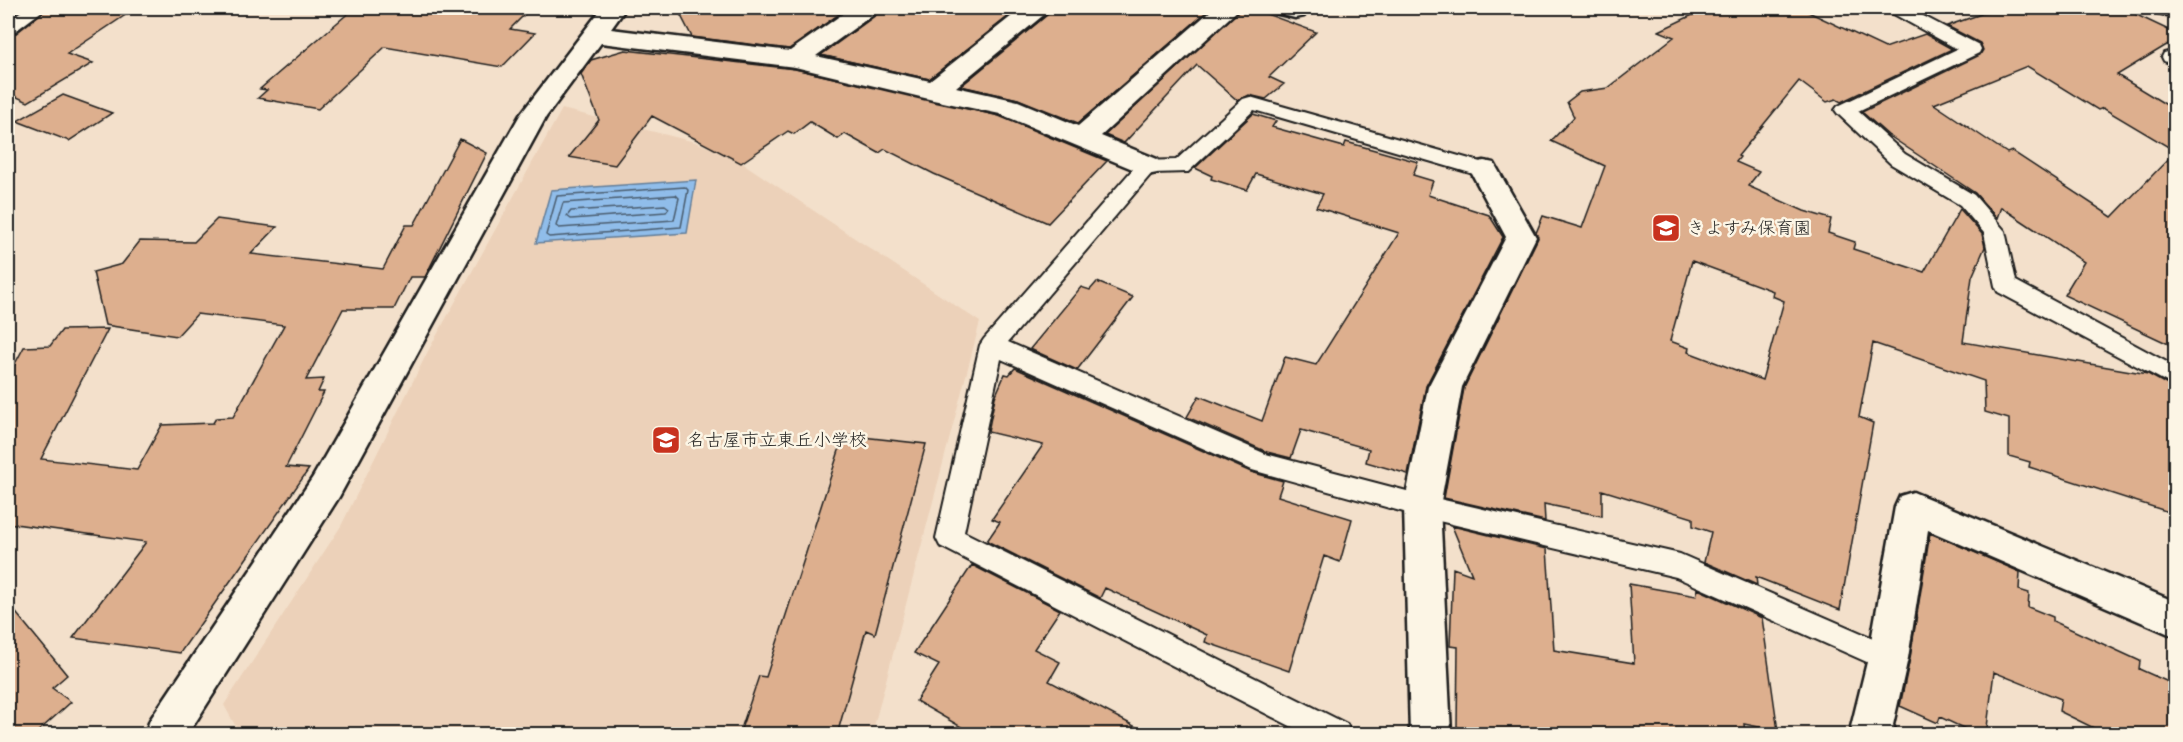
<svg xmlns="http://www.w3.org/2000/svg" width="2183" height="742" font-family="Sriracha,'Klee One',sans-serif">
<style>
.built{fill:#ecd1b9}
.water{fill:#90bdea;stroke:#627d98;stroke-width:1.5}
.lines{fill:none;stroke-linecap:round;stroke-linejoin:round}
.shore{stroke:#4a5c6e;stroke-width:1.5}
.building{fill:#ddaf8e;stroke:#1c1c1c;stroke-width:1.5;fill-rule:evenodd}
.service-casing{stroke:#1c1c1c;stroke-width:4}
.minor-casing{stroke:#1c1c1c;stroke-width:5}
.service{fill:#fcf5e5;fill-rule:evenodd}
.minor{fill:#fcf5e5;fill-rule:evenodd}
.labels{text-anchor:middle;stroke-width:5;stroke-linejoin:round;paint-order:stroke}
.poi-label{font-size:18px;fill:#1c1c1c;stroke:#fcf5e5;text-anchor:start}
</style>
<rect width="100%" height="100%" fill="#f3e0cb"/>
<filter id="ink" filterUnits="userSpaceOnUse"><feTurbulence type="fractalNoise" baseFrequency=".0167" numOctaves="2"/><feDisplacementMap in="SourceGraphic" scale="12" xChannelSelector="R" yChannelSelector="G"/><feConvolveMatrix kernelMatrix="1 2 1 2 8 2 1 2 1" color-interpolation-filters="sRGB"/></filter>
<g filter="url(#ink)">
<!-- built -->
<path class="built" d="M562 109 695 142 732 156 980 322 872 734H240L224 705 341 526 427 353Z"/>
<!-- water -->
<path class="water" d="M696 180 687 233 536 243 551 190Z"/>
<g class="lines">
<!-- shore -->
<path class="shore" d="M685 187 688 190 681 227 549 237 546 235 557 196Z
M676 195 679 198 674 220 559 228 556 226 563 203Z
M665 205 669 208 666 212 571 219 567 216 571 211Z"/>
</g>
<!-- building -->
<path class="building" d="M48 8H136L67 54 93 63 28 102 8 93V35L15 34Z
M364 8H531L510 29 535 33 502 67 385 47 318 109 258 98 267 90 260 89 352 10 359 12Z
M677 8H848L789 49 692 37Z
M880 8H1019L929 79 821 55 876 15Z
M1051 8H1211L1078 123 1018 99 961 86 1047 15Z
M1242 8H1250L1316 32 1269 77 1284 84 1266 99 1249 95 1238 101 1197 65 1124 143 1105 135Z
M1707 8H1800L1885 48 1925 34 1952 49 1841 102 1836 99 1827 102 1799 81 1738 156 1740 157 1736 162 1759 172 1748 186 1804 211 1831 219 1828 233 1855 242 1853 249 1924 272 1960 209 1982 234 1985 247 1972 277 1963 342 2148 374 2175 389V514L2029 467 2030 462 2009 456V419L1985 412 1984 381 1873 343 1859 417 1873 423 1840 610 1756 577 1757 585 1704 562 1711 532 1693 526V518L1602 490V516L1544 504 1545 521 1444 498 1464 388 1538 238 1536 233 1543 216 1582 228 1605 166 1551 141 1574 117 1567 102 1580 92 1608 88 1674 37 1659 31ZM1692 261 1773 291 1772 296 1784 301 1762 380 1688 352 1689 348 1670 341Z
M1998 8H2122L2175 33V40L2117 75 2175 110V151L2103 108 2098 110 2027 66 1934 104 2007 153 2012 151 2112 217 2175 152V347L2064 295 2084 262 2001 207 1997 218 1975 193 1888 135 1862 112 1980 55 1983 50 1980 43 1947 26Z
M625 50 795 69 999 116 1107 161 1048 223 934 174 885 149 879 153 845 134 838 139 810 122 794 134 788 131 741 163 652 116 615 165 569 157 599 120 581 74 591 60Z
M63 95 112 113 69 141 17 121Z
M1253 114 1276 121 1272 127 1344 147 1346 142 1418 162 1413 175 1433 181 1428 195 1489 215 1503 237 1426 386 1408 474 1366 462 1369 449 1301 430 1291 458 1267 452 1187 417 1199 396 1262 421 1285 357 1316 365 1399 233 1316 207 1323 194 1256 174 1247 190 1211 179 1212 176 1195 168Z
M460 139 487 153 425 277H410L394 309H343L306 380 324 379 318 392H324L286 467 309 469 180 653 73 638 146 542 8 523V377L24 347 50 346 62 330 108 329 41 459 137 470 162 425 213 423 216 418 233 417 284 325 197 314 177 336 105 325 93 272 122 264 140 241 194 242 217 219 277 227 251 254 383 269 406 225H414Z
M1097 282 1133 297 1077 370 1030 349 1081 287 1090 290Z
M1015 368 1251 472 1283 481 1278 496 1352 519 1340 562 1324 556 1289 671 1205 642 1207 635 1105 588 1100 598 987 541 1000 522 992 519 1043 445 988 432 995 397 1005 374 1009 375Z
M844 435 926 444 875 634 866 630 837 735H739L759 676 766 677Z
M1452 526 1547 549 1554 650 1634 663 1629 584 1696 596 1698 589 1762 618 1778 731 1744 724 1745 735H1495L1457 727 1458 647 1450 646 1453 568 1472 575Z
M1930 533 2020 572 2019 590 2029 593 2028 607 2053 617V621L2140 661 2139 669 2175 685V735H2108L2059 711 2061 699 1994 672 1986 735H1978L1940 717 1938 723 1900 706 1910 658Z
M972 565 1060 610 1034 649 1060 662 1049 681 1151 735H975L916 701 939 665 914 653Z
M8 603 67 675 52 688 71 702 34 735H8Z"/>
<g class="lines">
<!-- service casing -->
<g class="service-casing">
<path id="service" d="M26 8H46L14 32 8 33V20Z
M1887 8H1908L1979 45 1981 49 1979 53 1858 111 1905 154 1974 195 2005 231 2016 281 2176 367V387L1998 292 1995 286 1984 233 1960 205 1891 164 1838 114 1835 110 1838 106 1957 49 1890 12Z
M2176 50V66L2164 61 2162 57 2164 53Z
M1250 97 1491 165 1494 170 1491 175 1484 177 1254 110 1188 172 1152 173 1008 342 1266 454 1422 495 1680 554 1898 649 1902 658 1898 667 1888 671 1878 667 1676 577 1422 517 1252 470 1001 359 964 532 1347 724 1351 734H1306L940 546 936 538 980 345 984 339 1140 161 1176 160 1243 99Z"/>
</g>
<!-- minor casing -->
<g class="minor-casing">
<path id="minor" d="M602 8H626L611 29 790 51 851 8H878L875 13 816 56 930 81 1022 8H1049L1046 13 956 87 1018 101 1078 126 1214 8H1240L1101 136 1157 159 1161 166 1157 173 1147 175 1000 114 933 100 795 67 601 43 546 117 339 497 188 734H145L150 720 313 477 520 115Z
M1272 8H1305L1307 11 1304 16 1295 18 1275 13Z
M2155 8H2176V17L2158 13Z
M1484 161 1494 163 1536 237 1462 387 1440 506 1451 734H1410L1404 506 1428 387 1506 237 1470 170 1474 163Z
M1913 492 2176 602V637L1928 530 1908 658 1893 725 1897 734H1855L1851 727 1868 658 1895 507 1900 496Z"/>
</g>
<!-- service -->
<use href="#service" class="service"/>
<!-- minor -->
<use href="#minor" class="minor"/>
</g>
</g>
<!-- icons -->
<defs>
<g id="school-square" transform="scale(1.5)"><rect x="-9" y="-9" width="18" height="18" rx="4" fill="#c8321e" stroke="#fcf5e5"/><path d="M0-5L7-2L0 1L-7-2ZM-4 1L0 2.5L4 1V4Q0 6-4 4Z" fill="#fff"/></g>
</defs>
<g fill-rule="evenodd">
<use href="#school-square" x="1666" y="228"/>
<use href="#school-square" x="666" y="440"/>
</g>
<g class="labels">
<!-- poi labels -->
<g class="poi-label">
<text x="1687" y="234">きよすみ保育園</text>
<text x="687" y="446">名古屋市立東丘小学校</text>
</g>
</g>
<!-- margin -->
<rect width="2183" height="742" fill="none" stroke="#fcf5e5" stroke-width="30"/>
<rect x="15" y="15" width="2153" height="712" fill="none" stroke="#1c1c1c" stroke-width="2" filter="url(#ink)"/>
</svg>
